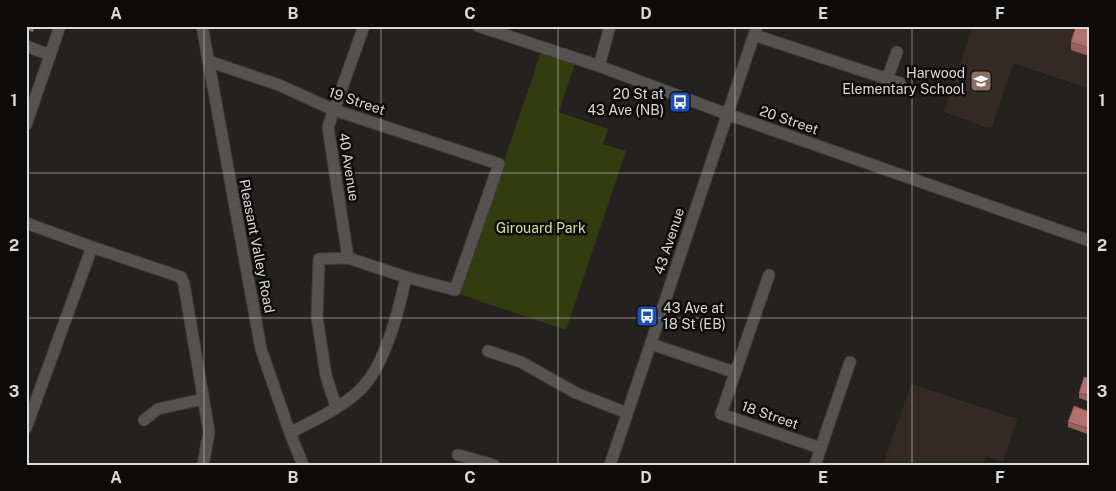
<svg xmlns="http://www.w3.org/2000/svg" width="1116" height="491" font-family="'Public Sans',sans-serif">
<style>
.built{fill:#332a26}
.green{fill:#333c0e}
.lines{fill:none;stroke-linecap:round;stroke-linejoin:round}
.minor-casing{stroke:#3f3c3b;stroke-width:13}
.minor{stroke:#565250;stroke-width:11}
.wall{fill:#98615f}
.building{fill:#b1716f;stroke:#7c4f4e}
.grid{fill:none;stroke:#dcdad8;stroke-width:1;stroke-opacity:0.55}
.labels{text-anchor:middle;stroke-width:5;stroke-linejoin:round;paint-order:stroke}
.poi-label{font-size:14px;fill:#dcdad8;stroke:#0d0b0a;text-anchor:end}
.street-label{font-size:14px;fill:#dcdad8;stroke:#0d0b0a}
.park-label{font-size:14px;fill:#cee38d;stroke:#0d0b0a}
.neatline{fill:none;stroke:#dcdad8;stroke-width:2}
.grid-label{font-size:16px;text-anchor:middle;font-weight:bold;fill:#dcdad8}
</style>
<rect width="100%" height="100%" fill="#25211f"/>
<!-- built -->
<path class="built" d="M973 26H1090V89L1015 64 1012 67 991 129 944 112Z
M911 384 1017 419 1003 462 986 456 983 465H883Z"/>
<!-- green -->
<path class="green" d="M541 52 575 63 559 112 608 129 603 144 626 151 566 330 459 294Z"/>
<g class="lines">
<!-- minor casing -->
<g class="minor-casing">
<path id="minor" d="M202 26 261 349 290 433 303 465
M478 26 599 66 727 114 1090 241
M754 35 900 83
M26 46 50 55
M208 61 279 85 334 110 499 164 455 290 406 277 348 258 319 259 317 317 326 376 336 407
M599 66 610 26
M887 79 897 52
M26 125 60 26
M26 223 92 247 181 277 184 284 209 432 203 465
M348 258 328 127 364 26
M769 275 721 414 820 448
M651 344 734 372
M488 351 521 362 576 393 627 413
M144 420 158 409 203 399
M26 428 92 247
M290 433C314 420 342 408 362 388 385 364 399 310 406 277
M458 455 494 465
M610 465 757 26
M815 465 850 362"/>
</g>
<!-- minor -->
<use href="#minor" class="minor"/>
</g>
<!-- wall -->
<path class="wall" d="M26 26H35L33 32 26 30Z
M1090 26 1089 56 1071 50V42Z
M1090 379V402L1079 398V393Z
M1090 412V435L1068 427V422Z"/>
<!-- building -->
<path class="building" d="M1076 26H1090L1089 48 1071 42Z
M1084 377 1090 379V396L1079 393Z
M1074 406 1090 412V429L1068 422Z"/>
<!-- grid -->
<path class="grid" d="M204 26V465M381 26V465M558 26V465M735 26V465M912 26V465M26 173H1090M26 318H1090"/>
<!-- icons -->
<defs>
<g id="school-square" transform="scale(1.125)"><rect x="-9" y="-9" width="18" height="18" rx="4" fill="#8d6e63" stroke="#0d0b0a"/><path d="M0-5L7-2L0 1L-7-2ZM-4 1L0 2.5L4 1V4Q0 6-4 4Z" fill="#fff"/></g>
<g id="bus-square" transform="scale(1.125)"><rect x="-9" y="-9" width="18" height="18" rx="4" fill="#1a4fb4" stroke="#0d0b0a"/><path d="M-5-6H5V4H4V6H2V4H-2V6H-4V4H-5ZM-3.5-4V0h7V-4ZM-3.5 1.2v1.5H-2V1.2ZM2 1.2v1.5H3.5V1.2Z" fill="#fff"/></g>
</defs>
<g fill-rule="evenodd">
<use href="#school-square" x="981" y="81"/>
<use href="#bus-square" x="680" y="102"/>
<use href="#bus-square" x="647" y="316"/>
</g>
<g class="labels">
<!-- poi labels -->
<g class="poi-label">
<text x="965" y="78">Harwood<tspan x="965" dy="16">Elementary School</tspan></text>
<text x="664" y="99">20 St at<tspan x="664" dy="16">43 Ave (NB)</tspan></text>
<text x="663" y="313" text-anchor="start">43 Ave at<tspan x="663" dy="16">18 St (EB)</tspan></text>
</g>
<!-- street labels -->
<g class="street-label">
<text transform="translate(357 101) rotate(19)" y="5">19 Street</text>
<text transform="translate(789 120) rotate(19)" y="5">20 Street</text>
<text transform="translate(349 167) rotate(81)" y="5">40 Avenue</text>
<text transform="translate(669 241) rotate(-72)" y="5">43 Avenue</text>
<text transform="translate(257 246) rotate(79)" y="5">Pleasant Valley Road</text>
<text transform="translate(770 415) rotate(19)" y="5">18 Street</text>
</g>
<!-- park labels -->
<g class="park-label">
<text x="541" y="233">Girouard Park</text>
</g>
</g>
<!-- border -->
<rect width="1116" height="491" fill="none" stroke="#0d0b0a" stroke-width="55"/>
<rect x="28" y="28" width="1060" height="436" class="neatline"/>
<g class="grid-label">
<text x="116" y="19">A</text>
<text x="293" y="19">B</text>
<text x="470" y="19">C</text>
<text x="646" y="19">D</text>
<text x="823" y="19">E</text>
<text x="1000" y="19">F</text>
<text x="14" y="106">1</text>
<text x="1102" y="106">1</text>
<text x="14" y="251">2</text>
<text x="1102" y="251">2</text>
<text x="14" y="397">3</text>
<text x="1102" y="397">3</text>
<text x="116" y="483">A</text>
<text x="293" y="483">B</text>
<text x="470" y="483">C</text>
<text x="646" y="483">D</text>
<text x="823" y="483">E</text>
<text x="1000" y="483">F</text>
</g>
</svg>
